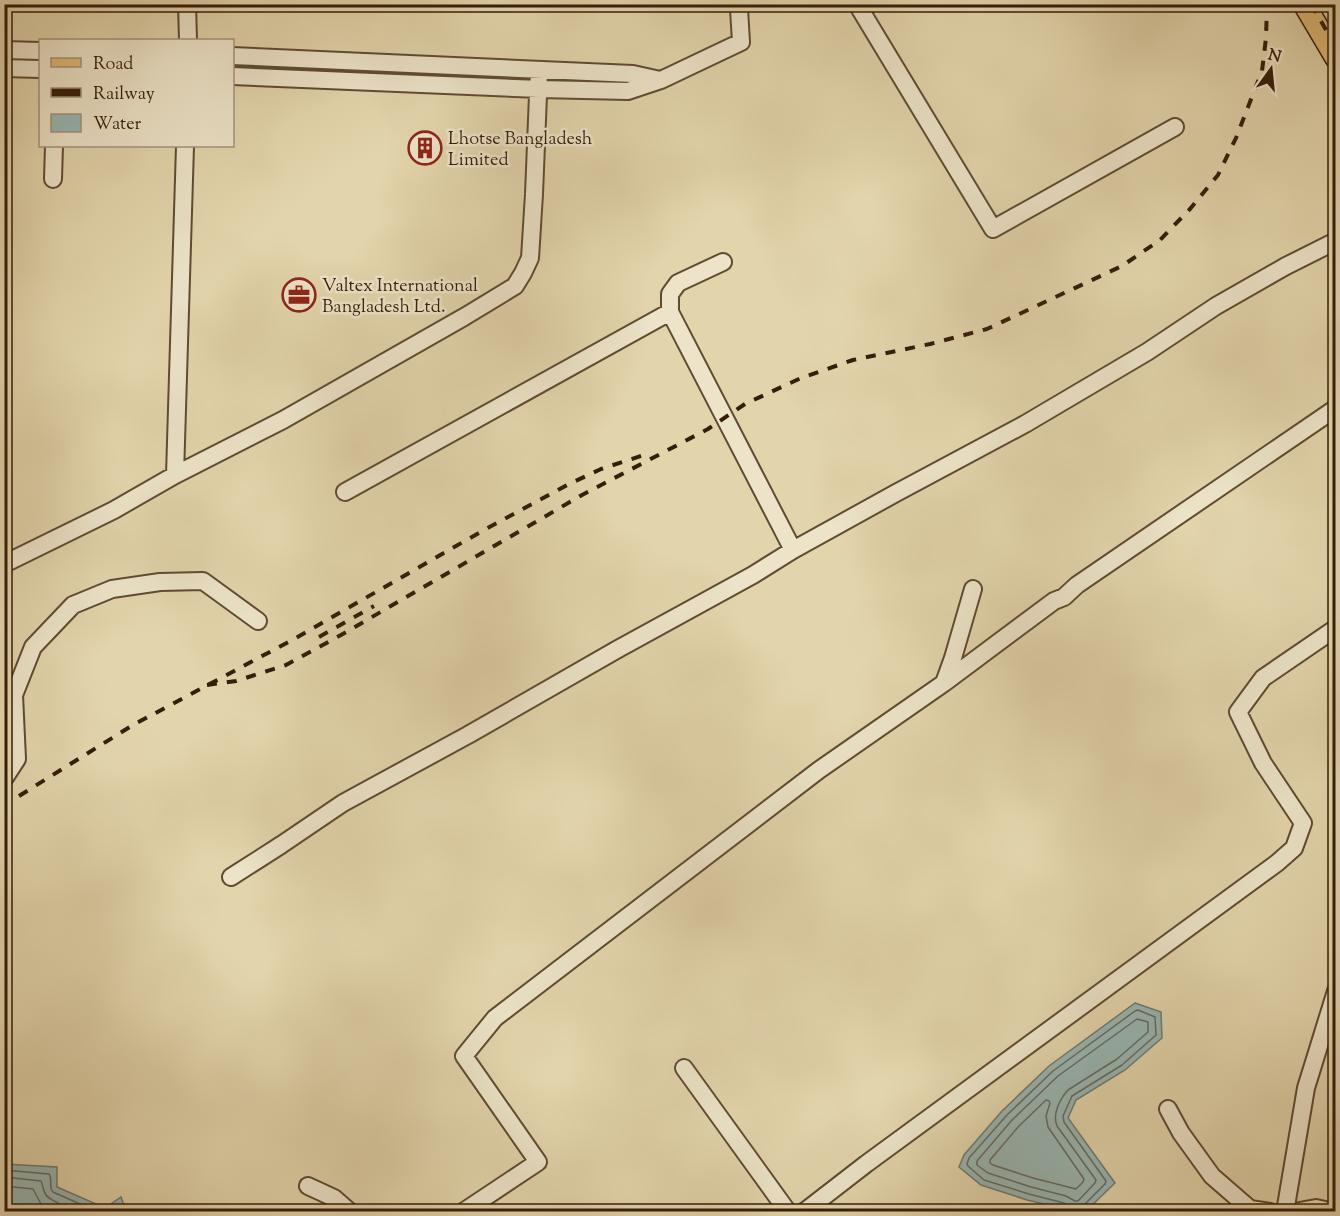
<svg xmlns="http://www.w3.org/2000/svg" width="1340" height="1216" font-family="'Sorts Mill Goudy',serif">
<style>
.water{fill:#98b6b3;stroke:#70796f;stroke-width:1.5}
.lines{fill:none;stroke-linecap:round;stroke-linejoin:round}
.shore{stroke:#666a5e;stroke-width:1.5}
.minor-casing{stroke:#604b32;stroke-width:20}
.major-casing{stroke:#351d0a;stroke-width:24}
.minor{stroke:#ece3c8;stroke-width:16}
.major{stroke:#e1ba76;stroke-width:21}
.rail{stroke:#351d0a;stroke-width:4;stroke-dasharray:10 10;stroke-linecap:butt}
.labels{text-anchor:middle;stroke-width:5;stroke-linejoin:round;paint-order:stroke}
.poi-label{font-size:18px;fill:#351d0a;stroke:#ece3c8;text-anchor:start}
</style>
<rect width="100%" height="100%" fill="#e2d4ab"/>
<filter id="stains"><feTurbulence type="fractalNoise" baseFrequency=".00333" numOctaves="4"/><feColorMatrix values="0 0 0 0 .2 0 0 0 0 .09 0 0 0 0 .02 0 0 0 .5 -.17"/></filter>
<radialGradient id="worn" r=".72"><stop offset=".6" stop-color="#630" stop-opacity="0"/><stop offset="1" stop-color="#630" stop-opacity=".3"/></radialGradient>
<!-- water -->
<path class="water" d="M1135 1003 1161 1012 1162 1038 1125 1070 1076 1100 1068 1118 1115 1183 1086 1211H1074L1027 1200 981 1185 959 1167 964 1155 1002 1111 1049 1066Z
M4 1164 57 1167V1187L105 1208 121 1197 126 1211H5Z"/>
<g class="lines">
<!-- shore -->
<path class="shore" d="M1137 1019 1148 1022V1032L1117 1059 1068 1090C1060 1099 1052 1114 1057 1126L1096 1180 1095 1183 1078 1201H1075L1066 1196 1031 1187 988 1173 977 1165V1161L1012 1120 1058 1076Z
M1046 1100 1049 1101 1050 1103 1046 1116 1048 1127 1084 1179 1083 1182 1076 1189 1033 1178 993 1165 990 1163V1160L1019 1126Z
M4 1170 49 1174C53 1179 48 1187 53 1192L98 1212
M4 1177 41 1181C43 1185 43 1191 46 1195 51 1202 70 1208 79 1212
M4 1186 33 1189 41 1204 56 1212
M1069 1212 1068 1206 1064 1203 1029 1194 984 1180 968 1166 967 1164 969 1158 1007 1115 1053 1071 1135 1011 1138 1010 1155 1017 1156 1035 1122 1065 1072 1096 1063 1116 1064 1122 1106 1181 1105 1184 1084 1205 1082 1212"/>
<!-- minor casing -->
<g class="minor-casing">
<path id="minor" d="M187 4 188 40
M857 4 993 229 1175 127
M4 50 40 51
M232 56 633 74 660 80
M4 68 40 69
M232 76 539 89 628 91 661 80 741 42 739 9 736 4
M53 179 54 146
M723 262 678 283 670 294V312L793 550
M175 475 185 146
M345 492 670 312
M4 564 114 510 175 475 283 420 464 317 515 286 523 273 530 258 534 194 539 70
M944 683 1054 601 1064 597 1077 585 1336 408
M4 779 17 759 14 695 33 647 73 605 112 589 160 582 203 581 258 621
M231 877 281 845 343 803 468 735 618 649 753 575 793 550 896 493 1025 424 1147 352 1216 306 1286 266 1336 241
M684 1068 788 1212
M1168 1109 1181 1133 1212 1176 1250 1209 1270 1212
M308 1186 334 1198 350 1212
M463 1212 538 1162 464 1056 495 1018 819 770 944 683 953 658 973 589
M804 1212 866 1164 1277 863 1294 848 1303 823 1263 763 1238 712 1263 678 1336 628
M1285 1212 1306 1088 1336 991
M1294 1212 1316 1208 1334 1212"/>
</g>
<!-- major casing -->
<g class="major-casing">
<path id="major" d="M1304 4 1336 58"/>
</g>
<!-- minor -->
<use href="#minor" class="minor"/>
<!-- major -->
<use href="#major" class="major"/>
<!-- rail -->
<path class="rail" d="M1311 4 1336 47
M319 637 374 606
M207 685 236 681 286 665 341 635 582 495 708 429 745 404 801 378 853 360 930 344 987 329 1122 266 1160 240 1190 209 1218 175 1236 138 1262 71 1266 38 1267 4
M19 796 133 725 294 639 484 530 567 485 601 469 647 454"/>
</g>
<!-- icons -->
<defs>
<g id="building-ring" transform="scale(1.725)"><circle r="9.5" fill="#ece3c8" stroke="#8f2418" stroke-width="1.5"/><path d="M-4-6H4V6H1V3H-1V6H-4ZM-2.5-4.3h1.7v1.8h-1.7ZM.8-4.3h1.7v1.8H.8ZM-2.5-1h1.7V.8h-1.7ZM.8-1h1.7V.8H.8Z" fill="#8f2418"/></g>
<g id="office-ring" transform="scale(1.725)"><circle r="9.5" fill="#ece3c8" stroke="#8f2418" stroke-width="1.5"/><path d="M-6-3h4V-5.5h4V-3h4V5H-6ZM-1-4.5V-3h2v-1.5ZM-6 0V1H6V0Z" fill="#8f2418"/></g>
</defs>
<g fill-rule="evenodd">
<use href="#building-ring" x="425" y="148"/>
<use href="#office-ring" x="299" y="295"/>
</g>
<g class="labels">
<!-- poi labels -->
<g class="poi-label">
<text x="448" y="144">Lhotse Bangladesh<tspan x="448" dy="21">Limited</tspan></text>
<text x="322" y="291">Valtex International<tspan x="322" dy="21">Bangladesh Ltd.</tspan></text>
</g>
</g>
<!-- margin -->
<rect width="1340" height="1216" fill="none" stroke="#e2d4ab" stroke-width="24"/>
<rect x="6" y="6" width="1328" height="1204" fill="none" stroke="#351d0a" stroke-width="3"/>
<rect x="12" y="12" width="1316" height="1192" fill="none" stroke="#351d0a" stroke-width="1.5"/>
<!-- legend -->
<rect x="39" y="39" width="195" height="108" fill="#ece3c8" stroke="#a3947c" stroke-width="1.5"/>
<rect x="51" y="58" width="30" height="9" fill="#e1ba76" stroke="#a3947c" stroke-width="1.5"/>
<text x="93" y="69" font-size="18" fill="#351d0a">Road</text>
<rect x="51" y="88" width="30" height="9" fill="#351d0a" stroke="#a3947c" stroke-width="1.5"/>
<text x="93" y="99" font-size="18" fill="#351d0a">Railway</text>
<rect x="51" y="114" width="30" height="18" fill="#98b6b3" stroke="#a3947c" stroke-width="1.5"/>
<text x="93" y="129" font-size="18" fill="#351d0a">Water</text>
<!-- north arrow -->
<g transform="translate(1271 69) rotate(15)" stroke="#ece3c8" stroke-width="4.5" paint-order="stroke">
<path d="M0-4.5L10 22L0 15L-10 22Z" fill="#351d0a"/>
<text y="-9" font-size="16" font-weight="bold" text-anchor="middle" fill="#351d0a">N</text>
</g>
<rect width="100%" height="100%" filter="url(#stains)"/>
<rect width="100%" height="100%" fill="url(#worn)"/>
</svg>
